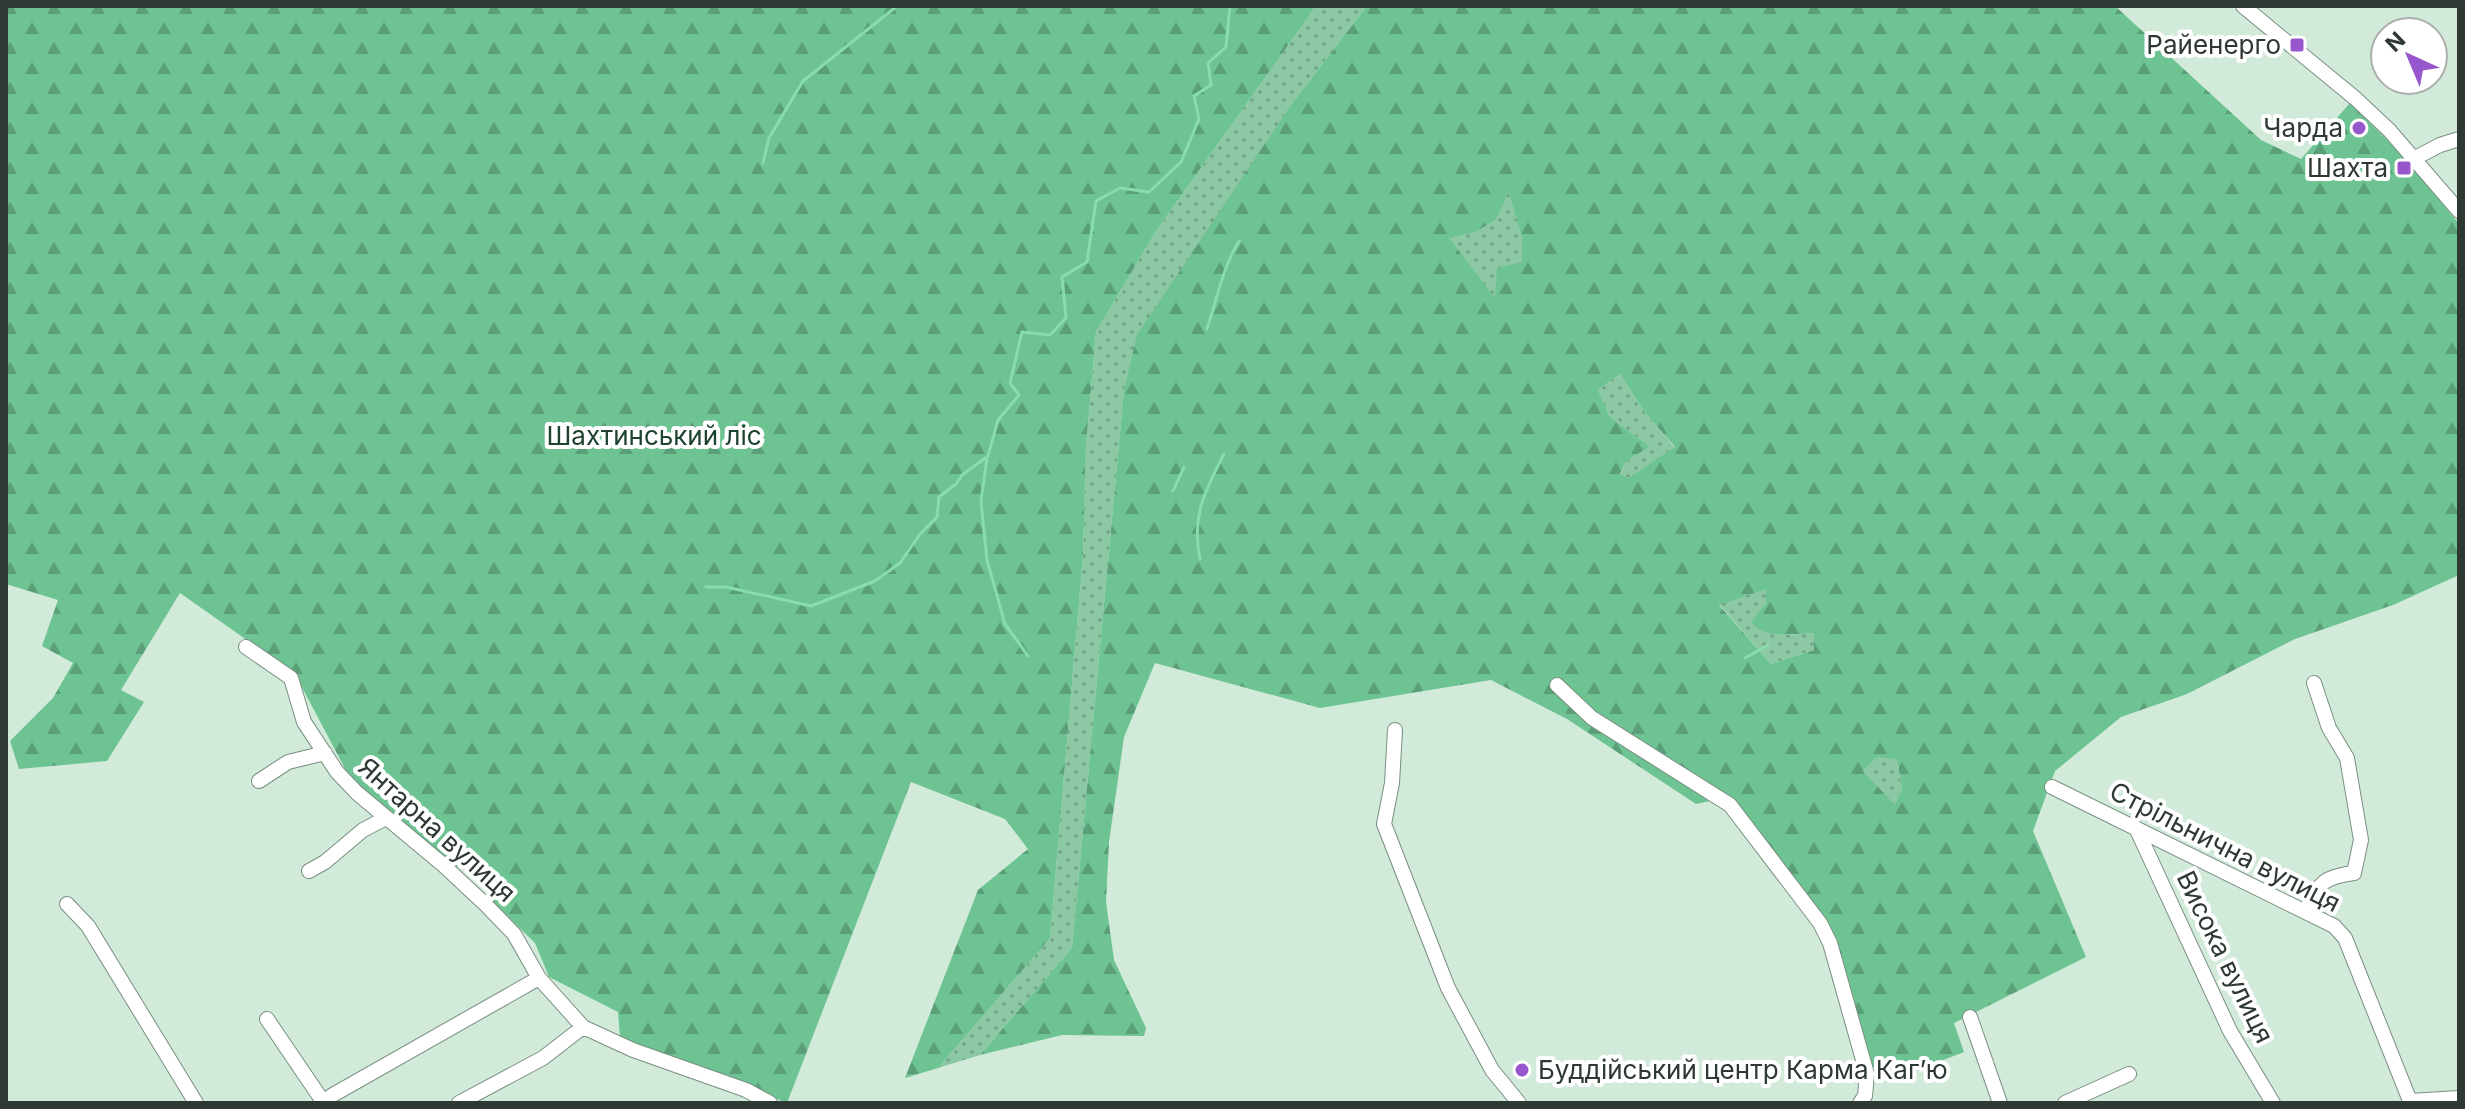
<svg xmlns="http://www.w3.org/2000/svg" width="2465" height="1109" font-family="Inter,sans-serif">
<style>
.grass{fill:url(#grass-dots)}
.forest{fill:url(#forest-firs);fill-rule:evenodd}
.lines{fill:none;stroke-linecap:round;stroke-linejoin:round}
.stream{stroke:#87ddab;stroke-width:3}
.minor-casing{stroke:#798f81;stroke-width:16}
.minor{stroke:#fff;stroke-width:14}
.poi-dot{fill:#9756cb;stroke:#fff;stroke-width:3}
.labels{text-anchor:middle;stroke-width:8;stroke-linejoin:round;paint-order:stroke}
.poi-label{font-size:26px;fill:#2f3933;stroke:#fff;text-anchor:end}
.park-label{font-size:26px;fill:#1d422e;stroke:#fff}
.street-label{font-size:26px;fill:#2f3933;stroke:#fff}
</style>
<defs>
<pattern id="grass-dots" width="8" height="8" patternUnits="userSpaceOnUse" patternTransform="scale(2)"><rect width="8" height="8" fill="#8cc8a4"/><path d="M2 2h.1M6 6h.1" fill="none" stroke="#73a386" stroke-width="1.8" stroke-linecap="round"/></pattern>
<pattern id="forest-firs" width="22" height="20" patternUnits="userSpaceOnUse" patternTransform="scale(2)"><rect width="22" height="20" fill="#6dc392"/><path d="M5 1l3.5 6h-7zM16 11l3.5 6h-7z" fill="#5a9f78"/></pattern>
</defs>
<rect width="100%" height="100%" fill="#d2eada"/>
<!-- grass -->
<path class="grass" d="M1316 6H1367L1290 106 1124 390 1072 948 980 1055 938 1068 1050 938 1083 556 1086 446 1096 332 1156 231Z
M1509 190 1522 239V262L1495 299 1448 238 1476 232Z
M1620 374 1646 414 1675 448 1628 478 1620 475 1626 461 1650 447 1610 417 1598 390Z
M1766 588V603L1752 622C1766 640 1794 634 1814 633V650L1771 664 1719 604Z
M1878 756 1897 758 1902 788 1895 806 1863 771Z"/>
<!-- forest -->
<path class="forest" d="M6 6H1316L1156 231 1096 332 1086 446 1083 556 1050 938 938 1068 905 1078 978 890 1028 849 1005 819 911 782 787 1103 620 1037 618 1012 549 977 535 943 490 899 495 871 466 856 455 870 351 780 295 674 180 593 121 690 144 702 107 761 19 769 10 741 53 698 73 663 42 646 58 600 6 584Z
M1367 6H2115L2261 140 2301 159 2350 103 2404 157 2459 224V575L2393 605 2295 639 2187 694 2121 717 2055 771 2033 831 2086 957 1954 1023 1964 1052 1910 1073 1872 1067 1830 928 1729 797 1696 804 1567 719 1491 680 1320 708 1155 663 1124 737 1109 842 1106 902 1114 960 1146 1028 1144 1036 1062 1035 980 1055 1072 948 1124 390 1137 335 1290 106ZM1509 192 1522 239V262L1497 268 1495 298 1449 238 1476 232 1496 219ZM1620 374 1646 414 1675 447 1628 478 1620 474 1626 461 1650 447 1610 417 1598 390ZM1766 589V603L1751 622C1765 640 1793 634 1814 633V650L1771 664 1719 605ZM1877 757 1897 759 1902 788 1895 805 1863 771Z"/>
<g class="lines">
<!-- stream -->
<path class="stream" d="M763 163 769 138 803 81 897 6
M1207 329C1217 299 1223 267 1239 241
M987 458 981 501 987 560 1005 624 1028 656
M1173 491 1184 467
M1200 559C1191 516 1205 491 1224 454
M706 587H726L811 606 875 581 900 563 920 534 937 517 939 497 956 484 962 475 988 456 998 420 1019 395 1010 383 1022 332 1050 335 1066 318 1062 277 1087 262 1096 201 1120 188 1149 192 1181 162 1199 119 1194 96 1211 85 1208 63 1226 47 1230 6
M1745 658 1768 645"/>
<!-- minor casing -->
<g class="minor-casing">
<path id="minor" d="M2243 6 2356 99 2389 130 2459 211
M2415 158 2440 145 2459 139
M246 647 291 678 304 722 337 772 357 793 441 863 486 905 514 934 539 978 583 1027 633 1050 746 1090 770 1103
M1557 685 1592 718 1730 805 1820 923 1830 943 1867 1074 1865 1096 1860 1103
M1395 730 1392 783 1384 824 1448 988 1492 1070 1519 1103
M259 781 288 762 325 753
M2052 787 2334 926 2345 938 2410 1101 2459 1098
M2137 830 2230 1031 2273 1103
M309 871 325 862 363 830 386 818
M67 904 88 926 196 1103
M2305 911C2320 883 2322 877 2354 873L2361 840 2347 758 2329 728 2314 683
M1970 1017 2000 1103
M267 1019 324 1103
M328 1103 331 1096 539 978
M459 1103 543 1058 583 1027
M2065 1103 2129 1074"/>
</g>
<!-- minor -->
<use href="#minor" class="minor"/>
</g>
<!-- markers -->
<g class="poi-dot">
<rect x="2289" y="37" width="16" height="16" rx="4"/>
<circle cx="2359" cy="128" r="8"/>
<rect x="2396" y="160" width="16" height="16" rx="4"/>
<circle cx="1522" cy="1070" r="8"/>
</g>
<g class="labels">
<!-- poi labels -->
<g class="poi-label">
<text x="2281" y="54">Райенерго</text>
<text x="2343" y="137">Чарда</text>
<text x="2388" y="177">Шахта</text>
<text x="1538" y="1079" text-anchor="start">Буддійський центр Карма Кагʼю</text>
</g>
<!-- park labels -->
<g class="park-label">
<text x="654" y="445">Шахтинський ліс</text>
</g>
<!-- street labels -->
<g class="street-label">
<text transform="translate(437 830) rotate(42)" y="9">Янтарна вулиця</text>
<text transform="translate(2225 847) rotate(27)" y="9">Стрільнична вулиця</text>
<text transform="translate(2225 957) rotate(64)" y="9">Висока вулиця</text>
</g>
</g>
<!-- border -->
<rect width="2465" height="1109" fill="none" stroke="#2f3933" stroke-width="16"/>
<!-- north arrow -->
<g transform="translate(2409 56) rotate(316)"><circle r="38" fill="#ffffff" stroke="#acb0ad" stroke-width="2"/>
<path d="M0-6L14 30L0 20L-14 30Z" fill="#9756cb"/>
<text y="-12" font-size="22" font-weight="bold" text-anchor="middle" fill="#2f3933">N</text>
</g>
</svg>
